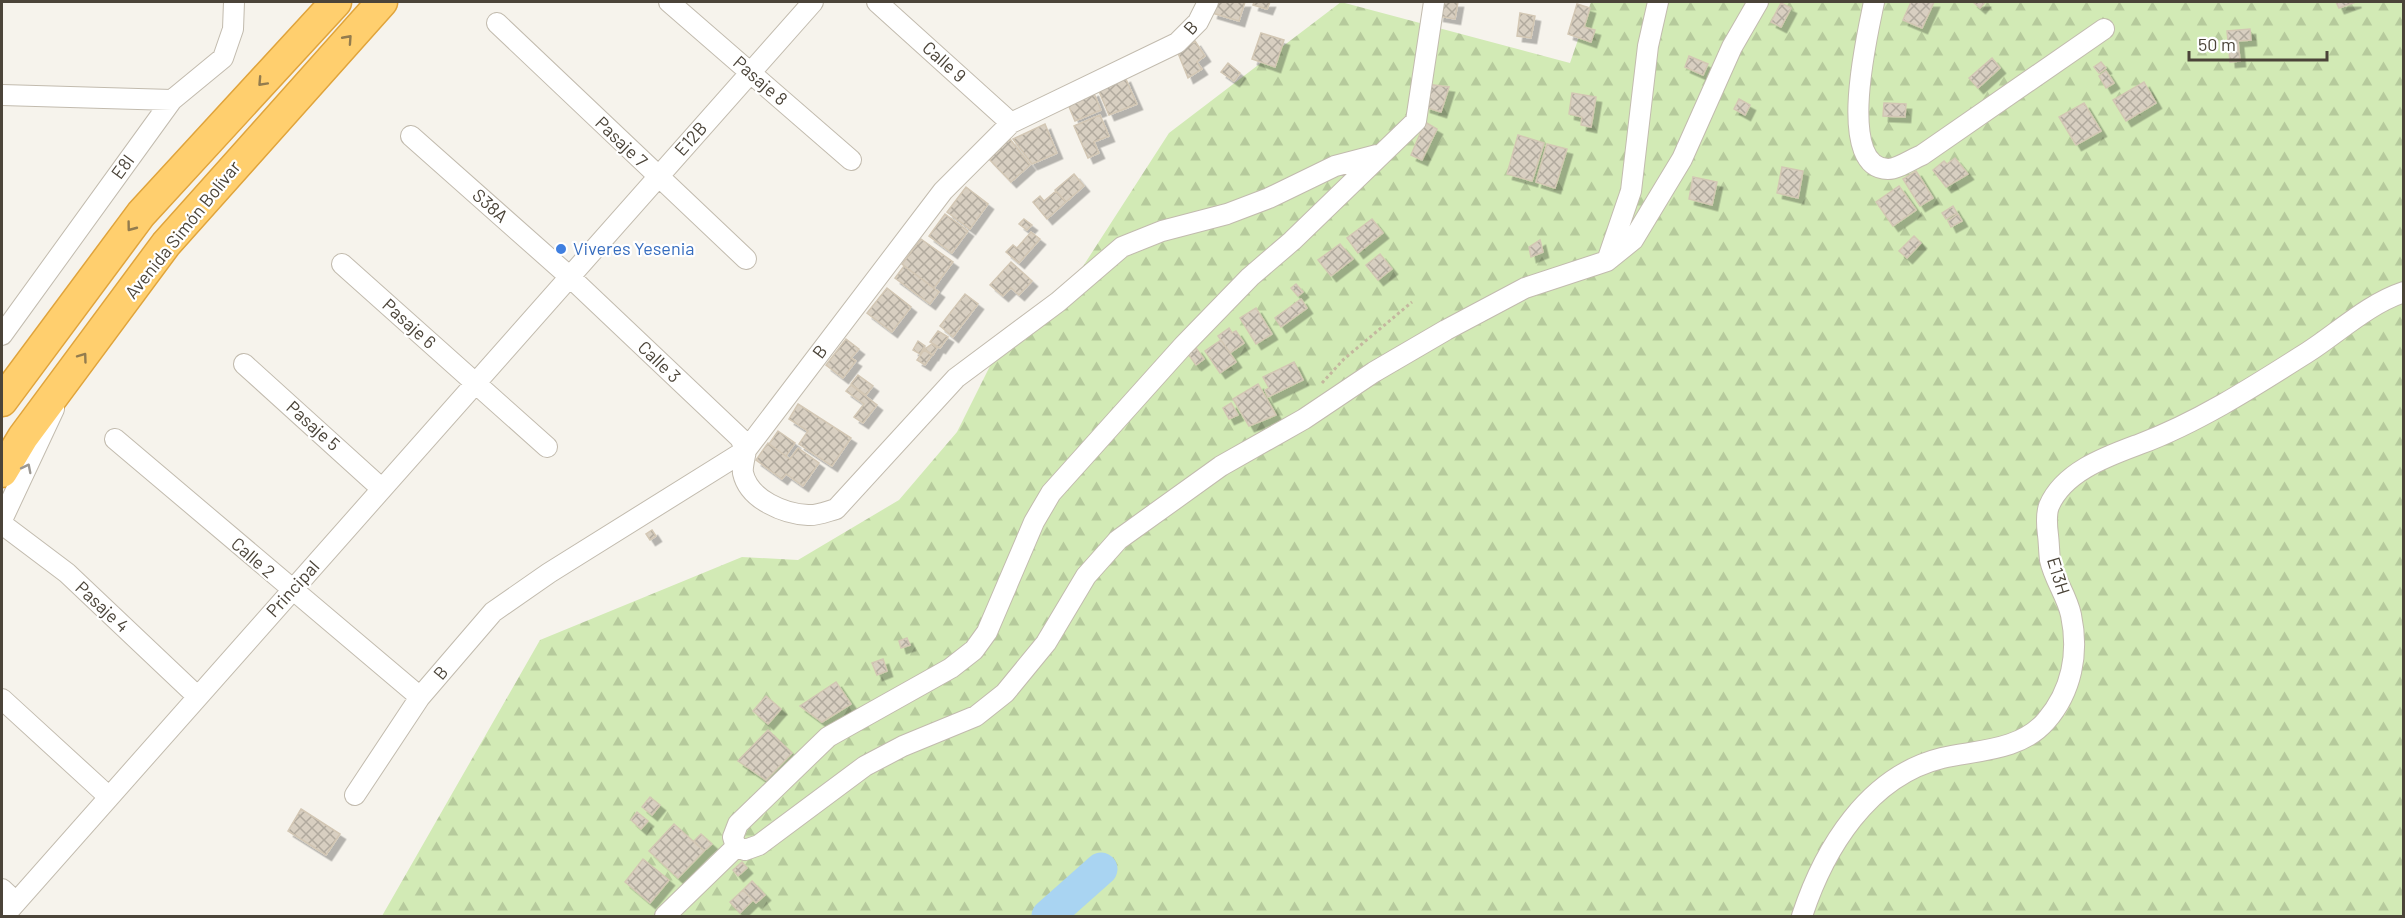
<svg xmlns="http://www.w3.org/2000/svg" width="2405" height="918" font-family="Barlow,sans-serif">
<style>
.forest{fill:url(#forest-firs)}
.lines{fill:none;stroke-linecap:round;stroke-linejoin:round}
.river{stroke:#a9d4f2;stroke-width:33}
.building{fill:url(#building-cross-hatch);stroke:#d3c7b4;stroke-width:1.5;filter:url(#shadow)}
.minor-casing{stroke:#c2bbae;stroke-width:22}
.highway-casing{stroke:#e0a43c;stroke-width:33}
.path{stroke:#c4b79f;stroke-width:3;stroke-dasharray:3 3;stroke-linecap:butt}
.minor{stroke:#fff;stroke-width:20}
.highway{stroke:#ffcf6e;stroke-width:30}
.oneway{stroke:#937c4e}
.oneway2{stroke:#9c9892}
.shop-dot{fill:#3f7fe0;stroke:#fff;stroke-width:2}
.labels{text-anchor:middle;stroke-width:4.5;stroke-linejoin:round;paint-order:stroke}
.street-label{font-size:18px;fill:#4b4439;stroke:#fff}
.shop-label{font-size:18px;fill:#366cbe;stroke:#fff;text-anchor:start}
</style>
<defs>
<pattern id="forest-firs" width="22" height="20" patternUnits="userSpaceOnUse" patternTransform="scale(1.5)"><rect width="22" height="20" fill="#d2eab5"/><path d="M5 1l3.5 6h-7zM16 11l3.5 6h-7z" fill="#b6ca9c"/></pattern>
<pattern id="building-cross-hatch" width="8" height="8" patternUnits="userSpaceOnUse" patternTransform="scale(1.5)"><rect width="8" height="8" fill="#d8cfc1"/><path d="M0 0l8 8M0 8l8-8" fill="none" stroke="#b1aa9e"/></pattern>
<filter id="shadow"><feDropShadow dx="5.5" dy="5.5" stdDeviation="0" flood-color="#0004"/></filter>
</defs>
<rect width="100%" height="100%" fill="#f6f3ec"/>
<!-- forest -->
<path class="forest" d="M1341 2 1570 63 1591 2H2403V916H382L540 640 742 557 798 560 899 500 957 432 999 348 1080 271 1169 133Z"/>
<g class="lines">
<!-- river -->
<path class="river" d="M1048 916 1101 869"/>
</g>
<!-- building -->
<path class="building" d="M1215 2H1245L1239 21 1212 13Z
M1254 2H1270L1267 9 1253 5Z
M1441 2H1458L1455 19 1438 16Z
M1911 2H1934L1922 28 1903 20Z
M1973 2H1985L1980 8Z
M2336 2H2356L2339 8Z
M1781 3 1791 8 1781 27 1771 22Z
M1577 4 1590 8 1584 27 1595 30 1591 42 1568 34Z
M1520 13 1535 16 1531 38 1517 36Z
M2250 29 2251 40 2238 41 2240 61 2230 62 2227 31Z
M1261 33 1284 40 1275 67 1252 59Z
M1195 41 1205 56 1197 62 1202 69 1188 78 1178 53Z
M1689 56 1708 64 1703 75 1685 67Z
M1992 58 2000 68 1978 88 1969 78Z
M2101 62 2106 68 2099 73 2094 67Z
M1228 63 1240 73 1234 81 1221 72Z
M2106 71 2114 83 2106 88 2099 76Z
M1125 77 1137 104 1109 115 1098 89Z
M2144 82 2156 103 2126 121 2113 100Z
M1426 84 1449 87 1441 112 1425 107Z
M1093 91 1101 110 1075 121 1067 102Z
M1572 93 1596 97 1591 127 1581 125 1582 117 1569 114Z
M1739 99 1750 105 1745 115 1734 109Z
M1884 103 1906 104 1905 117 1883 116Z
M2084 103 2101 131 2076 145 2059 117Z
M1100 115 1109 136 1094 142 1099 153 1088 158 1074 126Z
M1425 122 1437 129 1422 160 1411 155Z
M1045 124 1057 153 1032 164 1013 139Z
M1518 135 1544 143 1532 181 1507 174Z
M1010 139 1030 165 1011 182 988 158Z
M1547 144 1567 149 1555 188 1536 182Z
M1955 158 1968 174 1946 187 1933 170 1944 161 1947 164Z
M1782 167 1803 171 1798 198 1777 193Z
M1916 171 1933 198 1920 206 1903 179Z
M1074 174 1084 186 1066 202 1055 190Z
M1693 177 1717 182 1712 205 1689 199Z
M1899 186 1916 210 1893 226 1876 202Z
M966 187 988 204 970 229 947 212Z
M1056 191 1066 202 1047 219 1033 202 1040 196 1044 201Z
M1953 206 1957 213 1946 219 1942 213Z
M945 214 968 231 952 253 929 236Z
M1958 214 1962 221 1951 227 1948 221Z
M1024 219 1032 225 1027 230 1019 224Z
M1372 219 1383 233 1358 253 1347 238Z
M1031 232 1040 239 1019 263 1006 252 1013 245 1017 248Z
M1914 236 1921 243 1907 258 1899 251Z
M921 239 953 262 934 288 902 264Z
M1540 240 1543 252 1531 257 1529 247Z
M1340 244 1353 259 1331 276 1318 260Z
M1380 254 1392 269 1378 280 1366 265Z
M1011 262 1032 281 1019 295 1011 288 1003 296 990 285Z
M904 266 939 292 930 304 895 278Z
M1296 284 1303 292 1298 296 1291 288Z
M887 288 911 307 892 332 867 313Z
M965 294 978 304 953 337 940 326Z
M1301 299 1307 308 1281 327 1275 318Z
M1256 308 1272 334 1256 344 1240 318Z
M1229 328 1232 333 1236 331 1244 343 1230 353 1218 336Z
M938 331 948 337 940 348 930 342Z
M846 339 859 349 851 358 856 361 843 378 826 365Z
M1221 340 1236 362 1220 373 1205 351Z
M918 341 925 346 920 354 913 350Z
M932 344 937 348 933 355 925 349Z
M1196 348 1204 359 1196 365 1188 354Z
M924 350 932 355 925 365 917 360Z
M1294 362 1303 380 1268 397 1265 390 1269 388 1263 377Z
M858 375 873 386 866 395 851 384Z
M1258 384 1276 415 1249 426 1233 399Z
M851 385 877 405 863 423 854 417 864 404 846 391Z
M1231 403 1238 415 1229 419 1223 408Z
M798 404 851 438 832 466 799 444 808 431 789 419Z
M778 431 795 443 786 456 769 444Z
M768 443 790 459 798 448 819 463 803 486 786 474 782 479 756 460Z
M652 530 656 536 650 540 646 534Z
M907 638 910 645 901 648 899 641Z
M883 659 887 671 877 675 872 663Z
M836 682 851 704 822 722 800 706Z
M766 696 781 709 768 724 753 711Z
M768 730 792 753 766 780 738 761Z
M650 797 660 805 652 815 642 807Z
M301 809 340 834 326 855 288 831Z
M637 812 648 821 641 829 631 820Z
M674 824 704 851 678 878 649 851Z
M701 834 712 844 704 851 694 841Z
M643 859 669 880 650 903 625 882Z
M742 862 747 868 738 876 733 870Z
M752 881 765 895 756 903 743 890Z
M743 890 753 900 740 913 730 902Z"/>
<g class="lines">
<!-- minor casing -->
<g class="minor-casing">
<path id="minor" d="M669 2 851 160
M877 2 1011 123
M1874 2C1868 32 1835 168 1888 169 1898 169 1912 159 1922 155L2104 29
M497 23 746 259
M2 95 172 100
M411 136 570 277 740 438 746 450
M1607 261 1631 191 1648 46 1658 2
M342 264 547 447
M2 335 172 100 223 58 233 29 234 2
M244 364 382 489
M115 439 420 697
M746 450C745 457 742 467 743 473 749 500 785 514 808 515 817 516 828 511 836 509L956 378 1058 302 1122 247 1162 231 1227 214 1269 198 1335 166 1377 155
M2 520 54 409
M2 524 67 573 198 697
M2 699 108 796
M355 795 420 697 493 612 549 573 746 450 943 191 1011 123 1177 43 1198 22 1208 2
M736 847 745 850 759 845 865 766 903 746 976 716 1005 693 1046 643 1086 576 1118 540 1221 466 1304 419 1374 372 1446 330 1525 288 1607 261 1633 240 1682 159 1732 47 1758 2
M736 847 733 837 738 824 828 737 951 668 974 650 987 632 1034 522 1051 493 1183 346 1250 277 1292 241 1416 121 1434 2
M2 889 16 902
M4 916 813 2
M665 916 736 847
M1802 916C1824 849 1868 776 1942 758 1977 750 2020 751 2046 721 2072 691 2079 653 2071 615 2067 596 2054 579 2050 560 2049 552 2049 543 2048 535 2047 527 2046 514 2049 506 2064 471 2108 456 2140 444 2199 422 2256 385 2308 352 2339 332 2368 304 2404 292"/>
</g>
<!-- highway casing -->
<g class="highway-casing">
<path id="highway" d="M2 401 141 214 336 2
M2 472 23 437 166 244 382 2"/>
</g>
<!-- path -->
<path class="path" d="M1322 383 1344 359 1412 302"/>
<!-- minor -->
<use href="#minor" class="minor"/>
<!-- highway -->
<use href="#highway" class="highway"/>
</g>
<!-- one-way arrows -->
<defs><path id="oneway-chevron" d="M-2-3.5L2.5 0L-2 3.5" fill="none" stroke-width="1.6" stroke-linecap="round" stroke-linejoin="round" transform="scale(1.5)"/></defs>
<g class="oneway">
<use href="#oneway-chevron" transform="translate(348 39) rotate(-48)"/>
<use href="#oneway-chevron" transform="translate(262 82) rotate(133)"/>
<use href="#oneway-chevron" transform="translate(131 227) rotate(127)"/>
<use href="#oneway-chevron" transform="translate(83 357) rotate(-54)"/>
</g>
<use class="oneway2" href="#oneway-chevron" transform="translate(27 468) rotate(-63)"/>
<!-- markers -->
<circle class="shop-dot" cx="561" cy="249" r="6"/>
<g class="labels">
<!-- street labels -->
<g class="street-label">
<text transform="translate(1191 28) rotate(-48)" y="6">B</text>
<text transform="translate(944 62) rotate(42)" y="6">Calle 9</text>
<text transform="translate(760 81) rotate(41)" y="6">Pasaje 8</text>
<text transform="translate(691 139) rotate(-48)" y="6">E12B</text>
<text transform="translate(621 142) rotate(44)" y="6">Pasaje 7</text>
<text transform="translate(123 167) rotate(-54)" y="6">E8I</text>
<text transform="translate(490 206) rotate(42)" y="6">S38A</text>
<text transform="translate(183 230) rotate(-51)" y="6">Avenida Simón Bolívar</text>
<text transform="translate(409 324) rotate(42)" y="6">Pasaje 6</text>
<text transform="translate(820 352) rotate(-53)" y="6">B</text>
<text transform="translate(659 362) rotate(44)" y="6">Calle 3</text>
<text transform="translate(313 426) rotate(42)" y="6">Pasaje 5</text>
<text transform="translate(253 558) rotate(41)" y="6">Calle 2</text>
<text transform="translate(2058 576) rotate(73)" y="6">E13H</text>
<text transform="translate(293 589) rotate(-48)" y="6">Principal</text>
<text transform="translate(102 607) rotate(43)" y="6">Pasaje 4</text>
<text transform="translate(441 673) rotate(-50)" y="6">B</text>
</g>
<!-- shop labels -->
<g class="shop-label">
<text x="573" y="255">Viveres Yesenia</text>
</g>
</g>
<!-- border -->
<rect width="2405" height="918" fill="none" stroke="#4b4439" stroke-width="6"/>
<!-- scale -->
<path d="M2189 51v9h138v-9" fill="none" stroke="#4b4439" stroke-width="3"/>
<text x="2198" y="51" font-size="18" fill="#4b4439" stroke="#ffffff" stroke-width="4.5" paint-order="stroke">50 m</text>
</svg>
